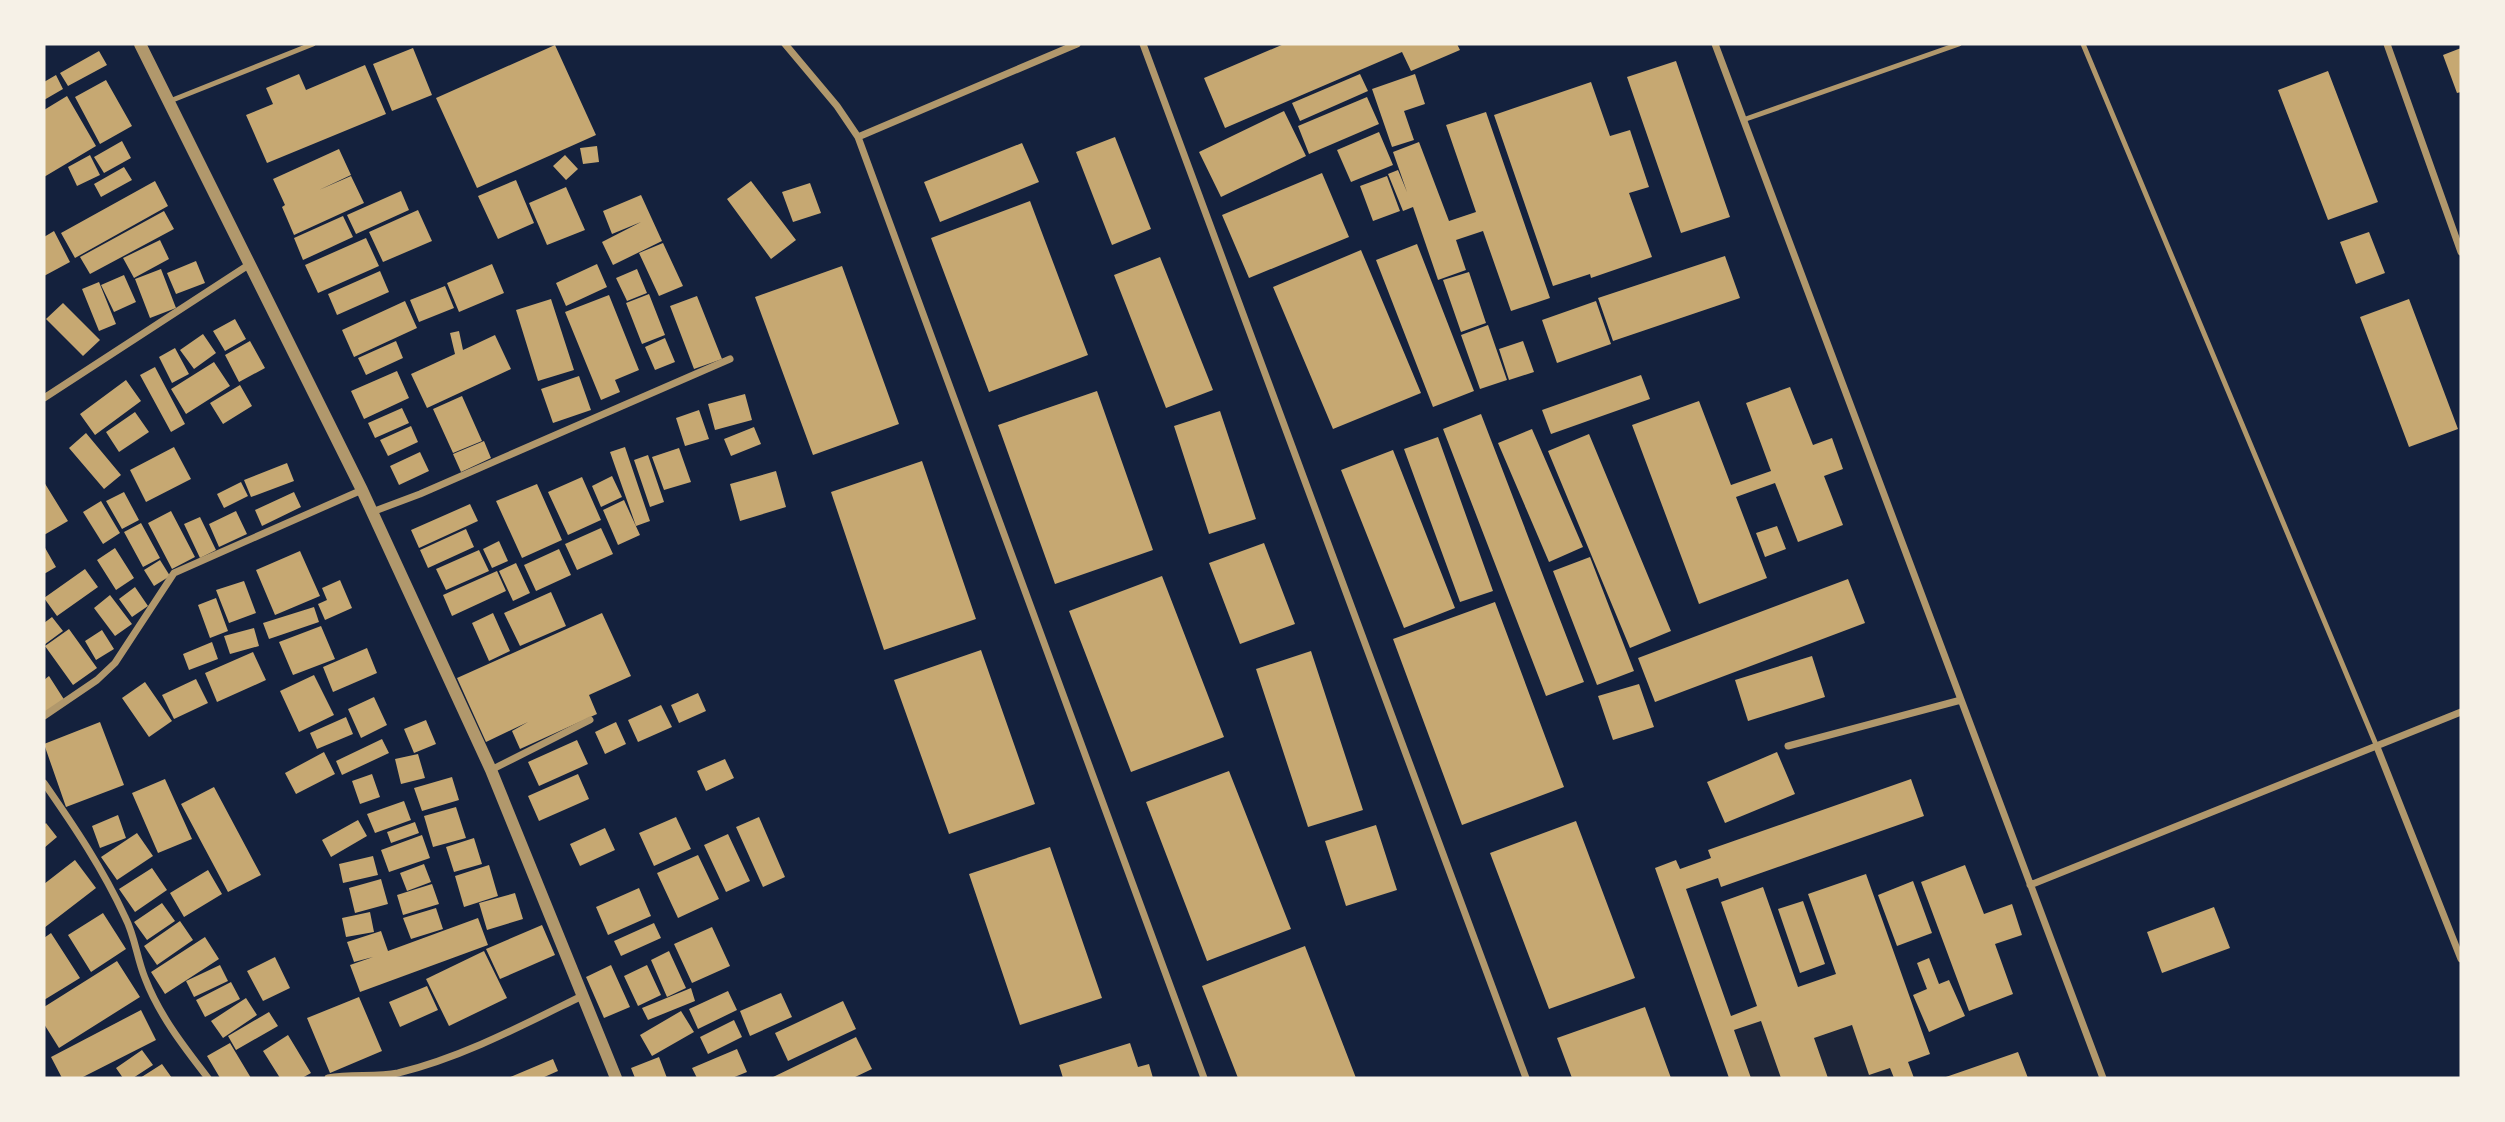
<svg xmlns="http://www.w3.org/2000/svg" width="2505" height="1122" font-family="Figtree,sans-serif">
<style>
.green{fill:#1d2539}
.building{fill:#c6a872}
.lines{fill:none;stroke-linecap:round;stroke-linejoin:round}
.service{stroke:#b1986c;stroke-width:5}
.minor{stroke:#b1986c;stroke-width:7}
.tertiary{stroke:#b1986c;stroke-width:12}
</style>
<rect width="100%" height="100%" fill="#14213d"/>
<!-- green -->
<path class="green" d="M1761 1021 1781 1078H1751L1735 1030Z
M1852 1025 1890 1068 1894 1078H1828L1814 1038Z"/>
<!-- building -->
<path class="building" d="M1284 44H1457L1460 50 1411 71 1402 52 1225 128 1204 78Z
M555 45 596 135 477 188 436 98Z
M413 48 432 95 392 111 373 64Z
M2461 48V92L2457 93 2443 55Z
M99 51 107 65 68 86 60 73Z
M1676 61 1730 217 1681 233 1627 77Z
M365 65 386 114 267 163 246 115 273 104 266 88 299 74 306 90Z
M2328 71 2378 202 2328 220 2278 90Z
M1360 74 1368 91 1300 121 1292 103Z
M1415 74 1425 104 1404 111 1414 140 1392 147 1372 89Z
M56 75 63 89 44 100V82Z
M106 80 132 126 100 144 75 97Z
M1591 82 1610 136 1630 130 1649 187 1629 193 1652 257 1591 278 1590 274 1553 286 1494 115Z
M67 96 96 146 44 177V110Z
M1367 97 1379 124 1309 154 1298 126Z
M1284 111 1306 156 1221 197 1199 152Z
M1486 112 1550 298 1511 311 1483 231 1456 240 1466 270 1438 280 1413 207 1403 211 1388 174 1398 170 1407 192 1393 152 1419 142 1449 221 1476 212 1446 125Z
M1379 132 1393 165 1351 182 1337 150Z
M1115 137 1151 229 1112 245 1076 152Z
M122 141 131 158 104 173 94 157Z
M1022 143 1039 182 940 222 924 182Z
M597 146 599 162 583 164 580 148Z
M339 149 351 175 319 190 351 176 364 203 294 235 282 207 285 205 273 179Z
M90 155 100 175 77 186 68 167Z
M565 155 578 169 566 180 553 166Z
M124 167 132 180 101 197 94 184Z
M1322 173 1349 237 1249 278 1222 215Z
M1387 176 1400 211 1373 221 1360 186Z
M516 180 534 223 498 239 478 196Z
M155 181 168 206 75 258 61 233Z
M751 181 796 240 771 259 727 199Z
M810 183 821 213 793 222 782 192Z
M566 187 585 230 547 245 529 203Z
M401 191 409 210 356 234 347 215Z
M641 195 662 241 613 265 602 242 641 222 612 234 603 211Z
M1030 201 1088 355 989 392 931 238Z
M418 210 432 241 383 262 369 232Z
M164 211 174 229 90 274 80 257Z
M343 216 353 237 303 260 294 238Z
M54 231 70 262 44 276V237Z
M2369 232 2385 273 2356 284 2340 242Z
M366 238 379 266 318 293 305 265Z
M160 240 169 259 134 278 123 258Z
M663 243 683 286 659 296 639 253Z
M1417 244 1474 391 1433 407 1376 260Z
M1361 250 1421 393 1333 429 1273 287Z
M1725 256 1740 298 1613 341 1598 298Z
M1160 257 1213 390 1166 408 1114 275Z
M196 261 205 283 176 294 167 273Z
M492 264 504 293 459 312 447 283Z
M597 264 607 287 566 306 556 283Z
M842 266 899 424 813 455 755 297Z
M161 269 176 308 150 318 135 279Z
M637 269 647 293 627 301 616 278Z
M380 271 389 292 337 315 328 294Z
M1469 272 1486 323 1461 332 1443 280Z
M124 275 136 302 114 312 101 285Z
M99 282 116 324 99 331 82 289Z
M445 286 454 308 419 322 410 300Z
M649 294 665 335 642 344 626 303Z
M609 295 639 370 615 380 620 392 601 400 565 312Z
M697 296 722 359 694 369 670 306Z
M551 299 574 370 538 381 516 310Z
M2409 299 2458 429 2409 447 2360 317Z
M405 301 417 328 354 357 342 330Z
M1596 301 1611 344 1557 363 1542 320Z
M63 303 100 340 83 356 46 319Z
M235 319 246 339 225 351 213 331Z
M1488 325 1507 380 1480 389 1461 335Z
M459 331 463 350 495 335 511 369 427 408 411 374 455 354 450 333Z
M203 334 216 353 194 369 180 350Z
M665 338 675 362 655 370 645 347Z
M250 341 265 368 239 382 225 355Z
M396 341 403 358 366 375 358 358Z
M1523 341 1534 372 1509 380 1499 349Z
M175 348 189 374 172 383 159 357Z
M214 362 230 386 186 414 171 389Z
M155 367 185 424 171 432 140 375Z
M397 371 409 398 364 419 351 391Z
M1641 375 1650 399 1551 434 1542 410Z
M579 376 591 410 553 423 541 389Z
M126 380 141 401 95 435 80 414Z
M240 385 252 406 223 424 210 403Z
M1790 387 1813 445 1832 438 1843 469 1824 476 1843 525 1798 542 1775 483 1736 497 1767 578 1699 604 1632 425 1699 401 1731 485 1771 471 1746 403Z
M1097 391 1153 550 1055 584 998 425Z
M745 394 752 420 715 430 708 404Z
M462 396 482 441 453 453 433 409Z
M402 408 409 423 375 438 368 423Z
M699 410 709 439 685 446 676 418Z
M1220 411 1256 519 1209 534 1174 426Z
M135 412 149 432 119 452 106 432Z
M1481 414 1584 682 1546 696 1443 429Z
M411 426 418 442 388 456 380 440Z
M754 427 761 444 731 456 724 439Z
M1532 429 1583 547 1549 562 1498 443Z
M86 433 121 475 104 489 69 448Z
M1589 434 1671 631 1630 648 1548 451Z
M1438 437 1493 591 1460 602 1404 449Z
M484 441 491 458 461 472 453 454Z
M174 447 191 479 146 502 130 470Z
M625 447 650 521 636 526 610 452Z
M679 448 691 482 664 490 652 457Z
M1393 450 1455 608 1404 628 1341 470Z
M420 452 429 471 399 485 390 466Z
M648 455 664 502 650 507 634 460Z
M922 461 976 619 884 650 831 492Z
M287 463 294 481 251 497 244 480Z
M776 471 786 507 740 521 730 484Z
M612 476 622 497 601 507 592 486Z
M582 477 601 520 568 535 548 492Z
M44 482 68 521 44 535Z
M241 482 248 496 224 508 217 494Z
M537 484 562 540 522 558 496 501Z
M124 492 139 520 122 529 106 501Z
M294 492 301 507 262 526 255 510Z
M624 500 640 535 618 545 603 510Z
M101 501 120 533 103 544 83 512Z
M470 504 478 521 419 548 411 530Z
M171 511 195 557 172 569 148 523Z
M236 511 247 534 219 547 209 524Z
M200 517 216 550 200 558 184 524Z
M141 523 160 558 143 567 124 532Z
M1777 526 1786 549 1765 557 1756 533Z
M601 528 613 554 577 570 565 544Z
M466 529 474 547 428 568 420 550Z
M499 541 508 561 492 568 483 549Z
M1264 543 1295 624 1240 644 1209 563Z
M44 546 56 567 44 574Z
M115 548 134 578 116 590 97 560Z
M559 549 571 575 536 591 524 565Z
M479 550 489 571 446 590 436 569Z
M300 551 320 596 275 615 256 570Z
M1590 557 1634 671 1597 685 1553 571Z
M160 560 170 576 154 586 144 570Z
M516 563 530 593 513 601 499 571Z
M85 569 98 587 57 616 44 598Z
M497 571 506 591 452 616 443 595Z
M1162 576 1224 737 1131 772 1069 611Z
M1848 579 1865 623 1655 702 1638 658Z
M340 580 352 608 325 620 318 604 327 600 322 588Z
M244 581 256 613 229 623 216 590Z
M135 587 148 606 132 617 119 599Z
M551 592 566 626 520 646 504 613Z
M110 595 132 624 115 636 94 608Z
M216 598 228 631 210 638 198 605Z
M1495 602 1564 787 1462 825 1393 639Z
M314 607 319 622 269 639 263 623Z
M493 613 510 651 489 661 472 623Z
M602 613 631 676 589 695 597 714 520 749 512 731 528 722 486 742 457 678Z
M52 617 63 631 44 645V623Z
M321 626 335 659 293 675 279 642Z
M254 628 259 646 230 654 224 636Z
M69 629 97 668 73 685 45 646Z
M102 630 114 649 96 660 85 641Z
M212 642 218 659 189 670 183 654Z
M367 648 377 673 333 692 323 667Z
M981 650 1035 804 949 834 894 680Z
M1311 651 1363 810 1308 827 1256 669Z
M253 652 266 680 217 702 205 673Z
M1812 656 1825 697 1748 721 1735 680Z
M314 675 334 715 299 732 280 691Z
M49 676 65 701 44 715V680Z
M196 679 208 703 174 719 162 695Z
M145 682 172 721 149 737 122 698Z
M1639 684 1654 727 1613 740 1598 696Z
M698 693 706 711 679 723 671 705Z
M374 697 387 725 361 738 348 709Z
M661 705 672 727 638 742 628 720Z
M346 717 353 734 317 749 310 733Z
M426 720 436 744 414 753 404 729Z
M100 722 124 785 66 807 44 744Z
M616 722 626 744 605 754 595 732Z
M382 739 389 753 342 775 336 761Z
M577 740 588 764 539 786 528 762Z
M324 752 335 774 296 794 285 773Z
M1777 752 1795 794 1725 823 1707 782Z
M418 754 425 778 401 784 395 759Z
M725 759 734 778 706 791 697 771Z
M1229 771 1291 929 1207 961 1146 802Z
M372 774 380 797 360 804 352 781Z
M578 774 589 799 539 821 528 796Z
M452 777 459 800 422 811 414 788Z
M165 779 192 839 158 853 132 793Z
M1911 779 1924 816 1721 887 1718 878 1686 889 1731 1016 1757 1006 1721 902 1763 887 1798 987 1836 974 1808 894 1866 874 1930 1054 1908 1062 1914 1078H1894L1890 1068 1869 1075 1852 1025 1814 1038 1828 1078H1781L1761 1021 1734 1030 1751 1078H1729L1655 868 1676 860 1680 869 1711 858 1708 850Z
M214 787 261 875 228 892 181 804Z
M404 801 411 820 375 833 367 814Z
M456 807 466 838 433 847 424 816Z
M118 815 126 838 100 848 92 826Z
M676 817 691 849 654 866 639 833Z
M759 817 785 877 763 887 736 827Z
M358 820 367 836 331 857 322 840Z
M1576 821 1635 978 1549 1009 1490 853Z
M415 822 419 833 391 843 387 832Z
M46 823 57 837 44 848V825Z
M1376 825 1397 890 1346 906 1325 841Z
M605 828 615 850 580 866 570 844Z
M137 833 153 856 117 880 101 857Z
M728 834 750 881 726 892 704 845Z
M422 835 430 858 389 872 381 850Z
M474 838 482 864 454 872 446 847Z
M1050 847 1102 998 1020 1025 969 874Z
M698 855 719 899 678 918 657 873Z
M373 856 378 875 343 883 339 864Z
M75 860 96 888 44 928V884Z
M424 864 431 882 407 891 400 873Z
M489 865 498 896 464 907 455 876Z
M1965 865 1984 914 2012 904 2022 935 1995 944 2013 994 1969 1011 1921 882Z
M152 868 167 890 135 912 119 889Z
M208 870 222 894 184 917 170 893Z
M381 879 388 904 355 913 349 888Z
M1913 881 1932 933 1897 946 1878 895Z
M432 884 439 904 403 915 397 895Z
M639 888 651 916 608 935 596 907Z
M515 893 523 919 487 930 479 903Z
M1803 901 1825 964 1800 973 1778 909Z
M162 903 175 921 147 940 134 922Z
M2214 907 2230 948 2162 973 2147 932Z
M436 908 443 929 411 939 403 918Z
M370 912 374 932 346 937 342 918Z
M103 913 126 949 91 972 68 935Z
M478 918 488 945 360 992 350 965 373 957 354 962 347 942 381 931 388 951Z
M180 921 193 940 157 965 144 946Z
M654 923 661 938 621 956 614 941Z
M542 925 555 955 500 979 486 949Z
M712 927 730 966 692 983 674 944Z
M51 933 80 978 44 1000V938Z
M205 937 219 959 165 994 151 972Z
M1305 946 1356 1078H1238L1202 986Z
M484 951 507 998 449 1026 426 979Z
M669 951 686 988 667 997 651 960Z
M275 957 290 988 263 1001 247 971Z
M1929 958 1939 984 1949 980 1965 1016 1929 1032 1913 995 1927 989 1917 963Z
M117 961 140 997 59 1048 44 1024V1007Z
M220 965 228 981 194 997 186 981Z
M611 965 630 1007 604 1018 586 977Z
M647 965 661 995 638 1006 624 976Z
M231 982 240 999 205 1017 196 1000Z
M427 986 438 1010 400 1027 389 1002Z
M691 988 695 1001 648 1020 642 1008Z
M728 991 737 1010 698 1029 689 1009Z
M781 993 792 1017 750 1036 740 1011Z
M359 997 382 1051 330 1073 307 1018Z
M246 998 257 1015 223 1038 211 1021Z
M843 1001 856 1029 788 1061 775 1033Z
M1645 1007 1671 1078H1572L1557 1038Z
M141 1010 156 1040 81 1078H62L51 1057Z
M681 1011 694 1032 652 1056 640 1035Z
M269 1012 278 1026 236 1050 228 1036Z
M734 1020 742 1037 708 1054 700 1037Z
M288 1035 311 1073 302 1078H280L263 1051Z
M856 1037 872 1069 853 1078H771Z
M230 1043 251 1078H220L207 1056Z
M1130 1043 1138 1067 1149 1064 1153 1078H1063L1059 1065Z
M737 1049 747 1072 732 1078H697L692 1068Z
M142 1050 153 1065 133 1078H123L116 1068Z
M2018 1052 2028 1078H1943Z
M659 1057 667 1078H635L631 1068Z
M553 1059 558 1071 542 1078H508Z
M162 1064 172 1078H140Z"/>
<g class="lines">
<!-- service -->
<path class="service" d="M2083 44 2377 747
M170 101 313 44
M1743 120 1959 44"/>
<!-- minor -->
<path class="minor" d="M785 44 837 106 858 137 1204 1078
M1143 44 1526 1078
M1715 44 2103 1078
M2387 44 2461 252
M858 137 1077 44
M44 398 250 264
M372 512 420 494 730 359
M44 716 97 680 115 663 174 573 362 490
M1788 746 1961 700
M2377 747 2461 959
M491 770 590 720
M44 783C74 826 103 869 125 917 135 936 137 959 145 978 159 1015 184 1047 208 1078
M2030 885 2461 712
M328 1078C351 1073 375 1078 398 1073 463 1057 523 1025 582 996"/>
<!-- tertiary -->
<path class="tertiary" d="M140 44 362 490 491 770 616 1078"/>
</g>
<!-- border -->
<rect width="2505" height="1122" fill="none" stroke="#f6f1e7" stroke-width="91"/>
</svg>
